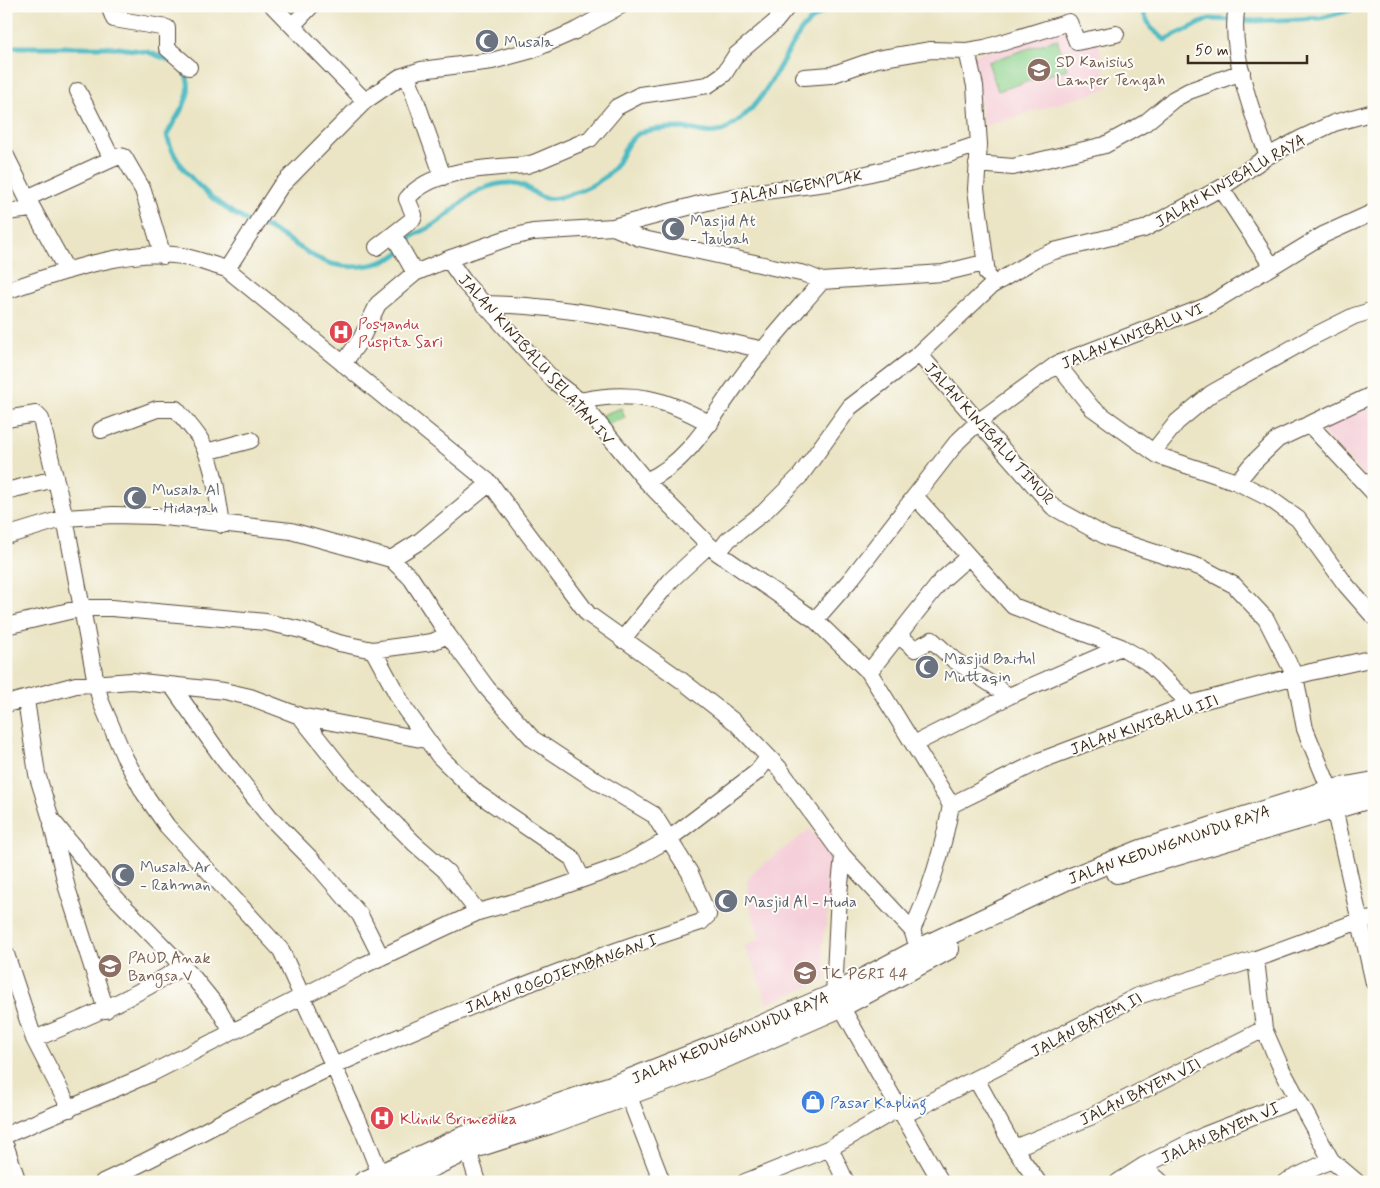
<svg xmlns="http://www.w3.org/2000/svg" width="1380" height="1188" font-family="Mynerve,sans-serif">
<style>
.built{fill:#f5cfd9}
.pitch{fill:#8dd38d;stroke:#647e56}
.lines{fill:none;stroke-linecap:round;stroke-linejoin:round}
.stream{stroke:#4bbac2;stroke-width:5}
.minor-casing{stroke:#554637;stroke-width:18}
.major-casing{stroke:#554637;stroke-width:22}
.minor{stroke:#fff;stroke-width:16}
.major{stroke:#fff;stroke-width:20}
.labels{text-anchor:middle;stroke-width:4;stroke-linejoin:round;paint-order:stroke}
.worship-label{font-size:16px;fill:#5b616d;stroke:#fdfcf7;text-anchor:start}
.education-label{font-size:16px;fill:#785e54;stroke:#fdfcf7;text-anchor:start}
.street-label{font-size:16px;fill:#3b2a1e;stroke:#fdfcf7}
.health-label{font-size:16px;fill:#be3a42;stroke:#fdfcf7;text-anchor:start}
.shop-label{font-size:16px;fill:#366cbe;stroke:#fdfcf7;text-anchor:start}
</style>
<rect width="100%" height="100%" fill="#fdfcf7"/>
<filter id="ink" filterUnits="userSpaceOnUse"><feTurbulence type="fractalNoise" baseFrequency=".02" numOctaves="2"/><feDisplacementMap in="SourceGraphic" scale="10" xChannelSelector="R" yChannelSelector="G"/><feConvolveMatrix kernelMatrix="1 2 1 2 8 2 1 2 1" color-interpolation-filters="sRGB"/></filter>
<filter id="wash" filterUnits="userSpaceOnUse"><feTurbulence type="fractalNoise" baseFrequency=".0096" numOctaves="4" result="noise"/><feDisplacementMap in="SourceGraphic" scale="20" xChannelSelector="R" yChannelSelector="G"/><feGaussianBlur stdDeviation="1.12" result="paint"/><feColorMatrix in="noise" values="0 0 0 0 0 0 0 0 0 0 0 0 0 0 0 0 0 1.4 0 .05"/><feComposite in="paint" operator="in"/></filter>
<g filter="url(#wash)">
<rect width="100%" height="100%" fill="#ebe5c5"/>
<!-- built -->
<path class="built" d="M1068 27 1098 42 1108 89 984 126 971 56Z
M1374 400V486L1317 426Z
M810 829 833 861 832 890 822 945 827 979 767 1004 755 968 744 946 761 939 752 913 747 881 754 871Z"/>
<!-- pitch -->
<path class="pitch" d="M1057 39 1067 69 998 91 988 62Z
M621 408 625 418 605 425 602 415Z"/>
<g class="lines">
<!-- stream -->
<path class="stream" d="M1140 6 1151 28 1165 40 1209 19 1256 21 1321 18 1365 6
M6 47H112L148 52 171 61
M183 70C199 93 176 115 167 135 174 169 215 204 245 220 253 224 262 225 270 229 287 238 302 250 319 259 343 271 379 269 400 252
M404 245C409 235 422 232 432 226 449 216 462 199 480 190 489 186 499 183 509 183 537 182 531 208 568 195 584 190 602 182 613 169 623 158 625 140 640 133 651 128 670 128 682 128 697 129 711 137 726 129 765 107 777 65 801 31 807 22 821 13 830 6"/>
</g>
</g>
<g filter="url(#ink)">
<g class="lines">
<!-- minor casing -->
<g class="minor-casing">
<path id="minor" d="M109 6 114 19 167 28V48L189 67
M273 6 365 101
M1237 6C1228 49 1253 116 1268 156
M293 25 311 6
M967 51 975 86 979 144 976 189 987 274
M407 75 443 177
M804 77 831 75 877 59 931 50 967 51 985 48 1069 22 1077 42 1116 34
M78 91 112 159
M6 156 27 198 67 271
M977 164 1013 167 1105 145 1145 123 1174 99 1189 91 1242 72
M1221 188 1271 265
M27 198 112 159 120 156 124 157 143 190 163 256
M6 212 32 209
M613 227 639 238 805 274 822 281 943 273 984 263
M394 236 415 273
M377 247 413 219 414 215 407 199C431 168 492 168 527 165L536 162 590 139 617 107 640 95 708 85 724 74 736 55 775 22 788 6
M448 259 465 283 555 382 580 401 646 481 709 545
M227 269 280 187 365 101 400 77 421 70 492 61 532 50 575 31 620 6
M6 291C57 273 129 247 182 256 197 259 212 265 227 269L490 483 588 614 681 680 736 723 779 768 843 856 912 930
M483 304C580 305 670 329 764 350
M919 354 1053 507 1107 537 1202 568 1234 585 1266 619 1295 676 1305 729 1330 790 1374 983
M343 364 361 339 378 304 415 273 448 259 508 238 533 232 613 227 707 202 758 192 834 182 949 154 979 144
M1057 364 1092 408 1159 456 1237 482 1269 498 1298 519 1346 585 1374 617
M580 401C630 390 666 398 710 424
M6 419 36 414 41 419 65 518 96 683 101 702 124 756 144 793 167 826 281 950 364 1133 383 1182
M1309 424 1374 493
M101 430 157 409H176C184 419 193 428 200 439 215 465 217 496 222 525
M206 452 251 440
M1153 452 1177 422 1212 393 1314 336 1354 316 1374 310
M646 481C689 462 712 417 739 381 764 346 794 314 822 281
M1237 482 1251 465 1278 439 1374 394
M6 491 55 479
M915 496 957 442 979 421 1057 364 1207 306 1323 235 1374 212
M6 536 65 518 113 515 155 516 291 531 391 559 420 541 490 483
M718 553 815 620 869 672 951 805C943 849 931 890 912 930L915 939
M815 620 851 579 915 496 1013 606 1121 647 1147 662 1190 704
M6 626 82 608H112L266 622 301 630 339 643 373 650 432 642 448 635
M898 635 915 649 932 640 954 660 1009 696
M622 640 671 580 709 545 718 553 728 540 764 512 800 476 850 407 919 354 991 286 1037 258 1054 251 1144 229 1221 188 1268 156 1300 139 1334 123 1374 112
M373 650 405 709 439 756 477 793 572 858 582 879
M869 672 942 580 968 557
M172 686 224 760 269 816 317 865 360 915 381 957
M26 700 37 774 51 819 111 893 193 977 218 1008 232 1032
M6 704 76 685 132 681 224 691 250 697 300 716 426 740
M300 716 347 775 414 843 447 872 478 912
M914 744 1009 696 1121 647
M951 805 1042 760 1190 704 1311 672 1374 658
M52 825 67 888 106 1010
M843 856 839 894 834 994 941 1182
M6 954 34 1039 70 1109
M1256 959 1264 1029 1282 1070 1331 1160 1357 1182
M34 1039C87 1018 134 997 183 966
M976 1079 1014 1148 1038 1182
M628 1094 662 1182
M904 1115 1138 996 1256 959 1359 921 1374 919
M6 1135 150 1074 362 966 478 912 532 897 623 865 669 839 757 772 768 758
M6 1147 18 1182
M830 1148 846 1182
M1014 1148 1090 1117 1264 1029
M468 1150 478 1182
M1143 1166 1161 1182
M103 1182C182 1145 257 1101 336 1065 455 1011 576 962 701 922L708 915 690 873 654 815 595 780 533 739 487 688 448 635 411 578 391 559
M745 1182 830 1148 899 1108
M1118 1182 1143 1166 1205 1135 1297 1099
M1285 1182 1331 1160"/>
</g>
<!-- major casing -->
<g class="major-casing">
<path id="major" d="M1117 873 1374 797
M363 1182 460 1138 623 1082 716 1045 834 994 919 949 1066 880 1141 850 1225 823 1330 790 1374 782
M399 1182 468 1150 549 1124 704 1067 841 1007 949 949"/>
</g>
<!-- minor -->
<use href="#minor" class="minor"/>
<!-- major -->
<use href="#major" class="major"/>
</g>
</g>
<!-- icons -->
<defs>
<g id="mosque-disc" transform="scale(1.25)"><circle r="9.5" fill="#6b7280" stroke="#fdfcf7"/><path d="M3.5-4.9A6 6 0 1 0 3.5 4.9A5 5 0 1 1 3.5-4.9Z" fill="#fff"/></g>
<g id="school-disc" transform="scale(1.25)"><circle r="9.5" fill="#8d6e63" stroke="#fdfcf7"/><path d="M0-5L7-2L0 1L-7-2ZM-4 1L0 2.5L4 1V4Q0 6-4 4Z" fill="#fff"/></g>
<g id="hospital-disc" transform="scale(1.25)"><circle r="9.5" fill="#e0444e" stroke="#fdfcf7"/><path d="M-5-5h3v3.5h4V-5h3V5h-3V1.5h-4V5h-3Z" fill="#fff"/></g>
<g id="shop-disc" transform="scale(1.25)"><circle r="9.5" fill="#3f7fe0" stroke="#fdfcf7"/><path d="M-5-2.5h2.3a2.7 3.5 0 0 1 5.4 0H5L5.5 6h-11ZM-1.5-2.5h3a1.5 2.3 0 0 0-3 0Z" fill="#fff"/></g>
</defs>
<g fill-rule="evenodd">
<use href="#mosque-disc" x="487" y="41"/>
<use href="#school-disc" x="1039" y="70"/>
<use href="#mosque-disc" x="673" y="229"/>
<use href="#hospital-disc" x="341" y="332"/>
<use href="#mosque-disc" x="135" y="498"/>
<use href="#mosque-disc" x="927" y="667"/>
<use href="#mosque-disc" x="123" y="875"/>
<use href="#mosque-disc" x="726" y="901"/>
<use href="#school-disc" x="110" y="966"/>
<use href="#school-disc" x="805" y="973"/>
<use href="#shop-disc" x="813" y="1102"/>
<use href="#hospital-disc" x="382" y="1118"/>
</g>
<g class="labels">
<!-- worship labels -->
<g class="worship-label">
<text x="504" y="47">Musala</text>
<text x="690" y="226">Masjid At<tspan x="690" dy="18">- Taubah</tspan></text>
<text x="152" y="495">Musala Al<tspan x="152" dy="18">- Hidayah</tspan></text>
<text x="944" y="664">Masjid Baitul<tspan x="944" dy="18">Muttaqin</tspan></text>
<text x="140" y="872">Musala Ar<tspan x="140" dy="18">- Rahman</tspan></text>
<text x="744" y="907">Masjid Al - Huda</text>
</g>
<!-- education labels -->
<g class="education-label">
<text x="1056" y="67">SD Kanisius<tspan x="1056" dy="18">Lamper Tengah</tspan></text>
<text x="128" y="963">PAUD Anak<tspan x="128" dy="18">Bangsa V</tspan></text>
<text x="822" y="979">TK PGRI 44</text>
</g>
<!-- street labels -->
<g class="street-label">
<text transform="translate(1230 180) rotate(-30)" y="6">JALAN KINIBALU RAYA</text>
<text transform="translate(796 186) rotate(-10)" y="6">JALAN NGEMPLAK</text>
<text transform="translate(1132 335) rotate(-22)" y="6">JALAN KINIBALU VI</text>
<text transform="translate(537 359) rotate(48)" y="6">JALAN KINIBALU SELATAN IV</text>
<text transform="translate(990 433) rotate(48)" y="6">JALAN KINIBALU TIMUR</text>
<text transform="translate(1144 724) rotate(-19)" y="6">JALAN KINIBALU III</text>
<text transform="translate(1169 844) rotate(-19)" y="6">JALAN KEDUNGMUNDU RAYA</text>
<text transform="translate(561 973) rotate(-20)" y="6">JALAN ROGOJEMBANGAN I</text>
<text transform="translate(1086 1024) rotate(-27)" y="6">JALAN BAYEM II</text>
<text transform="translate(730 1037) rotate(-23)" y="6">JALAN KEDUNGMUNDU RAYA</text>
<text transform="translate(1140 1091) rotate(-26)" y="6">JALAN BAYEM VII</text>
<text transform="translate(1220 1132) rotate(-24)" y="6">JALAN BAYEM VI</text>
</g>
<!-- health labels -->
<g class="health-label">
<text x="358" y="329">Posyandu<tspan x="358" dy="18">Puspita Sari</tspan></text>
<text x="400" y="1124">Klinik Brimedika</text>
</g>
<!-- shop labels -->
<g class="shop-label">
<text x="830" y="1108">Pasar Kapling</text>
</g>
</g>
<!-- margin -->
<rect width="1380" height="1188" fill="none" stroke="#fdfcf7" stroke-width="25"/>
<!-- scale -->
<path d="M1188 55v8h119v-8" fill="none" stroke="#3b2a1e" stroke-width="2.5"/>
<text x="1195" y="55" font-size="15" fill="#3b2a1e" stroke="#fdfcf7" stroke-width="4" paint-order="stroke">50 m</text>
</svg>
